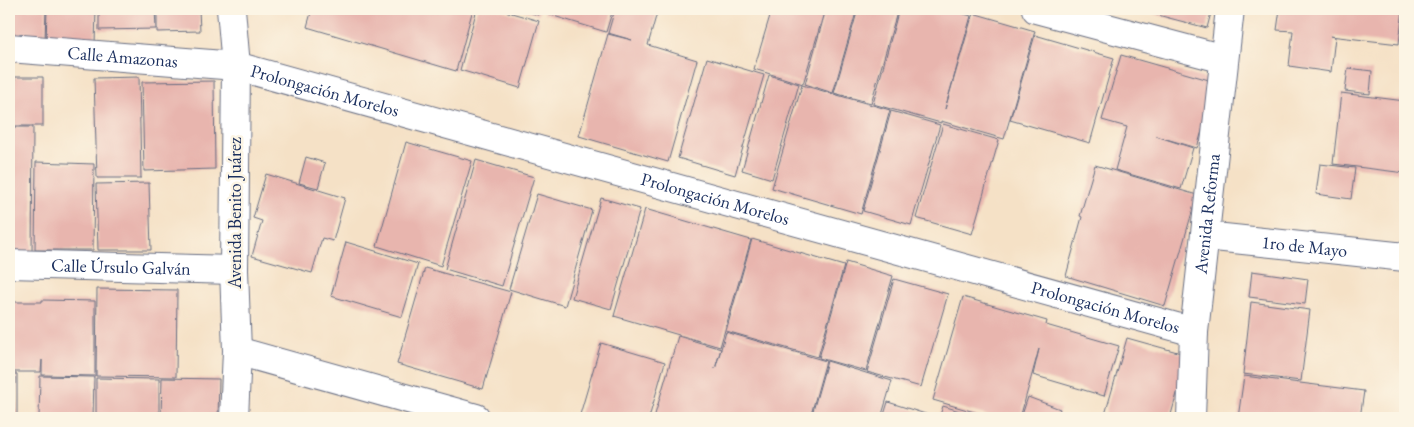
<svg xmlns="http://www.w3.org/2000/svg" width="1414" height="427" font-family="'EB Garamond',serif">
<style>
.building{fill:#e8b5ae}
.lines{fill:none;stroke-linecap:round;stroke-linejoin:round}
.street-casing{stroke:#676d82;stroke-width:30}
.street{stroke:#fff;stroke-width:28}
.labels{text-anchor:middle;stroke-width:5;stroke-linejoin:round;paint-order:stroke}
.street-label{font-size:18px;fill:#1b2f5e;stroke:#fcf5e5}
</style>
<rect width="100%" height="100%" fill="#fcf5e5"/>
<filter id="ink" filterUnits="userSpaceOnUse"><feTurbulence type="fractalNoise" baseFrequency=".02" numOctaves="2"/><feDisplacementMap in="SourceGraphic" scale="10" xChannelSelector="R" yChannelSelector="G"/><feConvolveMatrix kernelMatrix="1 2 1 2 8 2 1 2 1" color-interpolation-filters="sRGB"/></filter>
<filter id="wash" filterUnits="userSpaceOnUse"><feTurbulence type="fractalNoise" baseFrequency=".0096" numOctaves="4" result="noise"/><feDisplacementMap in="SourceGraphic" scale="20" xChannelSelector="R" yChannelSelector="G"/><feGaussianBlur stdDeviation="1.12" result="paint"/><feColorMatrix in="noise" values="0 0 0 0 0 0 0 0 0 0 0 0 0 0 0 0 0 1.4 0 .05"/><feComposite in="paint" operator="in"/></filter>
<g filter="url(#wash)">
<rect width="100%" height="100%" fill="#f5e1c6"/>
<g id="blocks">
<!-- building -->
<path class="building" d="M9 9H46L45 41H9Z
M47 9H96L95 44 46 43Z
M99 9H155L156 29 99 30Z
M157 9H199L200 31 157 32Z
M312 9H473L456 71 307 27Z
M477 9H498L539 21 520 88 460 70Z
M520 9H540L538 15Z
M545 9H613L606 32 544 13Z
M615 9H658L648 45 697 60 668 162 579 136 608 34 632 40 608 33Z
M772 9H825L803 84 754 69Z
M826 9H857L833 93 805 84Z
M858 9H898L871 103 834 93Z
M899 9H948L971 16 945 109 973 13 1035 31 1004 139 941 121V123L873 104Z
M1135 9H1212L1207 28Z
M1280 9H1403L1399 44 1330 36 1335 37 1331 72 1289 66 1293 31 1277 30Z
M1035 35 1114 58 1090 143 1010 120Z
M1121 55 1216 82 1197 148 1156 136 1193 148 1181 189 1115 170 1127 127 1102 120Z
M707 58 764 75 735 175 678 158Z
M1348 68 1372 71 1370 94 1345 91Z
M769 75 799 84 772 179 742 170Z
M15 77H43V126H14Z
M139 77 141 178H97L94 78Z
M214 81 215 169 144 171 142 82Z
M802 85 890 110 861 214 772 188Z
M1341 93 1405 101V173L1333 164Z
M891 111 940 125 911 225 863 211Z
M943 124 999 140 972 234 916 218Z
M9 127H33L32 254H9Z
M406 142 472 161 441 266 377 246Z
M306 157 325 163 318 188 299 183Z
M476 160 534 177 502 286 445 269Z
M36 162 94 164 93 250H35Z
M1320 164 1355 168 1351 199 1316 194Z
M1095 165 1197 195 1165 306 1066 276 1082 217 1080 216Z
M266 174 345 198 333 241 322 238 312 273 252 256 262 221 253 218Z
M149 183 151 250H98L96 184Z
M537 194 592 210 565 306 509 289Z
M601 198 640 209 611 309 572 298Z
M645 209 751 240 720 347 614 316Z
M752 239 844 266 818 357 726 331Z
M346 242 418 264 402 317 331 296Z
M846 262 893 276 866 371 819 358Z
M425 268 511 292 483 389 397 364Z
M1252 271 1308 279 1305 304 1249 297Z
M894 279 948 294 921 387 867 372Z
M97 289 177 290 176 377 96 376Z
M963 297 1047 321 1046 325 1119 346 1104 396 1033 375 1039 349 1020 418H995L933 400Z
M42 300 95 301V376L42 375V360L41 372H9V302H42Z
M1251 302 1310 310 1301 381 1243 374Z
M726 332 826 361 810 418H654L678 336 721 349 715 369Z
M1127 338 1188 355 1170 418H1104Z
M601 343 665 362 649 418H579Z
M827 361 892 381 881 418H811Z
M9 374H17V415H9Z
M40 376 94 377 93 418H39Z
M1244 376 1364 391 1360 418H1238Z
M96 378 159 379V418H96Z
M162 378 219 379 218 418H161Z
M1028 397 1060 409 1057 418H1021Z
M888 402 938 418H883Z
M943 406 983 418H939Z"/>
</g>
</g>
<g filter="url(#ink)">
<use href="#blocks" fill-opacity="0" stroke="#676d82" stroke-width="1"/>
<g class="lines">
<!-- street casing -->
<g class="street-casing">
<g id="street">
<path d="M231 9 236 66 234 270 237 351 234 418"/>
<path d="M1036 9 1224 59"/>
<path id="s1" d="M9 48 236 66 1194 332"/>
<path id="s2" d="M1205 236 1405 257"/>
<path id="s3" d="M9 264 234 270"/>
<path d="M237 351 476 418"/>
<path id="s4" d="M1191 418 1194 332 1230 9"/>
</g>
</g>
<!-- street -->
<use href="#street" class="street"/>
</g>
</g>
<g class="labels">
<!-- street labels -->
<g class="street-label">
<text dy="6" stroke="none"><textPath href="#s1" startOffset="114">Calle Amazonas</textPath></text>
<text dy="6" stroke="none"><textPath href="#s1" startOffset="320">Prolongación Morelos</textPath></text>
<text dy="6" stroke="none"><textPath href="#s1" startOffset="725">Prolongación Morelos</textPath></text>
<text transform="translate(235 213) rotate(-90)" y="6">Avenida Benito Juárez</text>
<text dy="6" stroke="none"><textPath href="#s4" startOffset="205">Avenida Reforma</textPath></text>
<text dy="6" stroke="none"><textPath href="#s2" startOffset="100">1ro de Mayo</textPath></text>
<text dy="6" stroke="none"><textPath href="#s3" startOffset="112">Calle Úrsulo Galván</textPath></text>
<text dy="6" stroke="none"><textPath href="#s1" startOffset="1130">Prolongación Morelos</textPath></text>
</g>
</g>
<!-- margin -->
<rect width="1414" height="427" fill="none" stroke="#fcf5e5" stroke-width="30"/>
</svg>
